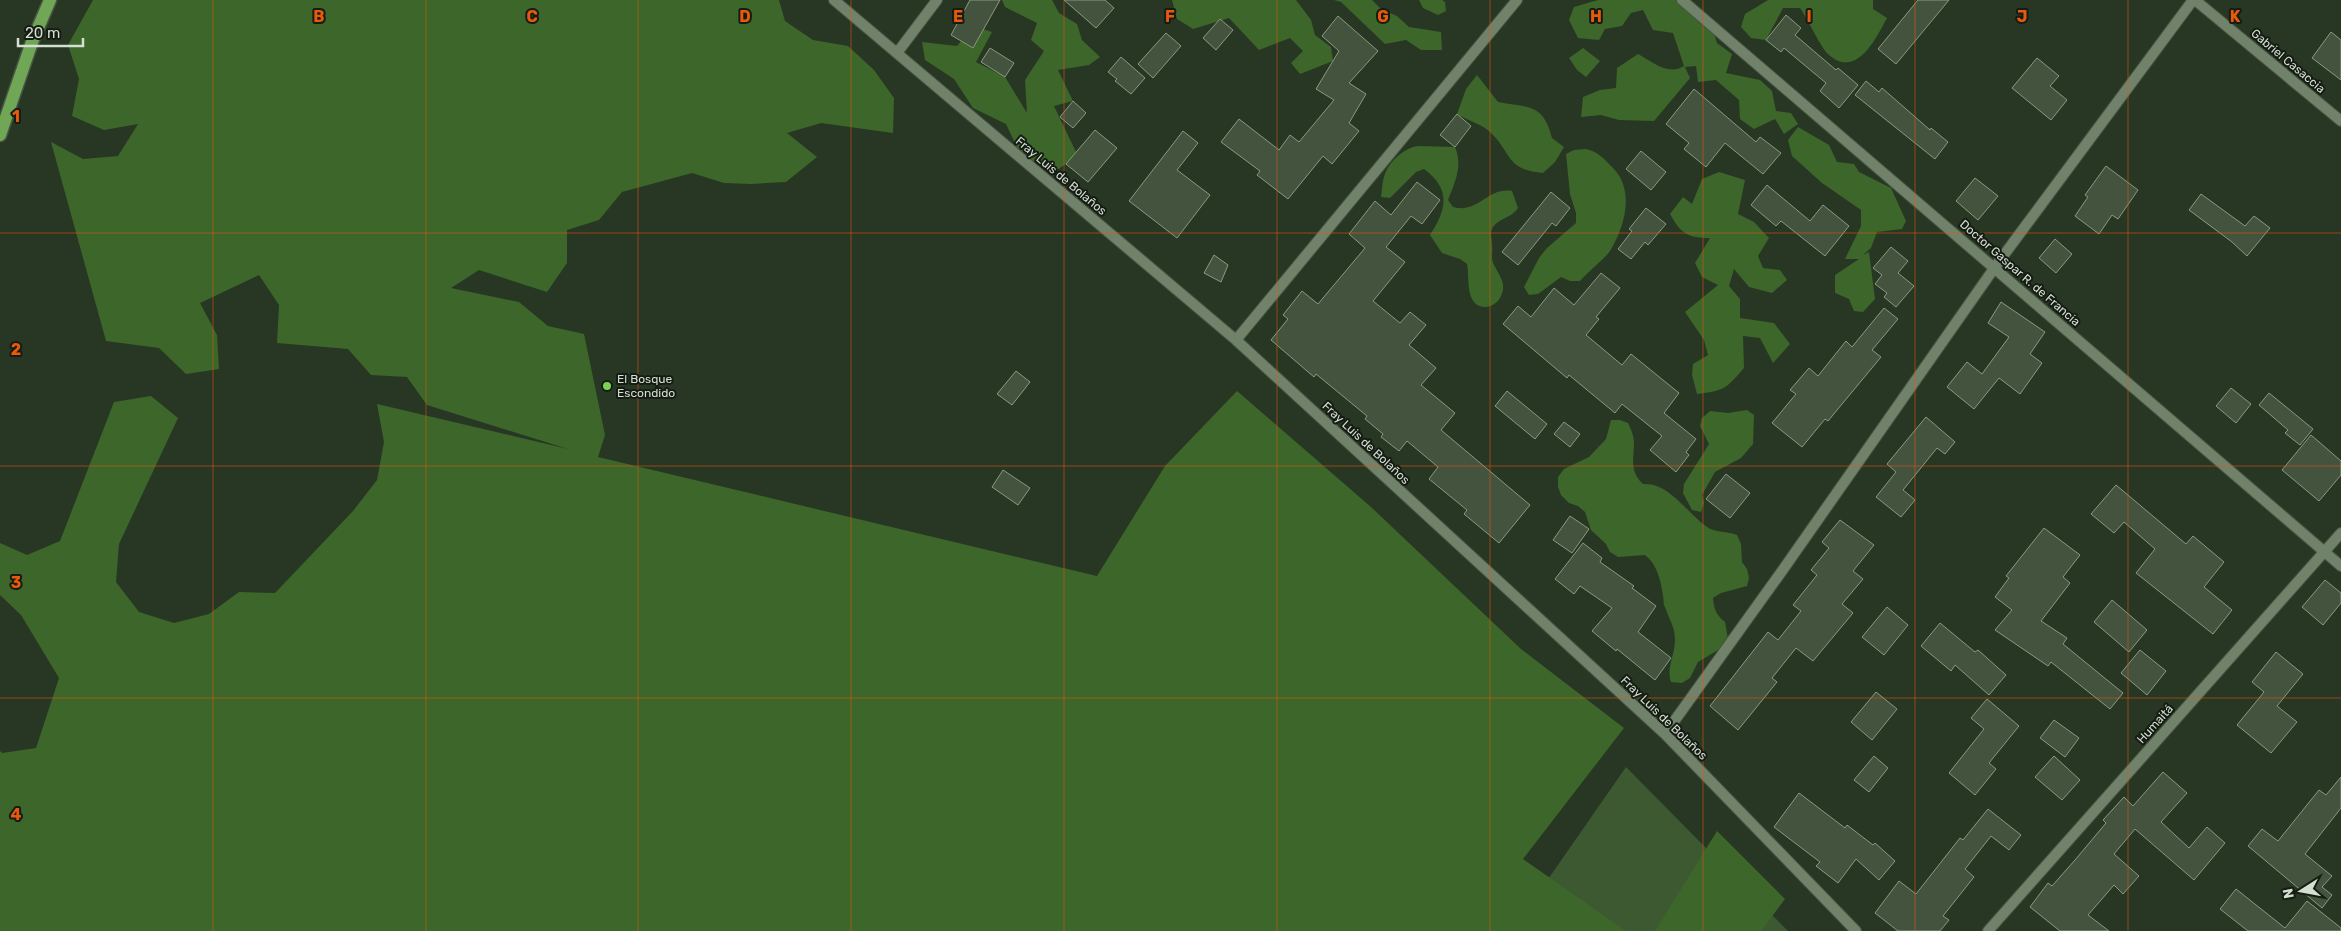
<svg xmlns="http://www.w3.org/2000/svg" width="2341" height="931" font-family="Rubik,sans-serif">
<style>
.green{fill:#3d5932}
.forest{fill:#3c662a}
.building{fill:#43533d;stroke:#899a82}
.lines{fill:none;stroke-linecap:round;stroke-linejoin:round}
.minor-casing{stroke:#485442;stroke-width:12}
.primary-casing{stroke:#485442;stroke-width:15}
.minor{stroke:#71826b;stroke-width:10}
.primary{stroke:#6fa757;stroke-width:12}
.grid{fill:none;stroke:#e8590c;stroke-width:1;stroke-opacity:0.55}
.poi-dot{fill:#7bd155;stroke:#151c13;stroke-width:2}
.labels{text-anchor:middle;stroke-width:4;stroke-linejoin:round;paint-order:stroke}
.street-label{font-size:12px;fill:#d4ded1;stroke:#151c13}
.poi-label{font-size:12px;fill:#d4ded1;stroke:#151c13;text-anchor:start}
.grid-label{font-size:16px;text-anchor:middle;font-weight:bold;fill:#e8590c;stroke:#151c13;stroke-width:4;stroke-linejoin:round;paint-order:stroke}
</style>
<rect width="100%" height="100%" fill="#283723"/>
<!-- green -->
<path class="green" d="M1626 767 1788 931H1512Z"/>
<!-- forest -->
<path class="forest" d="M93 0H779L785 21 813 40 848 46 874 70 894 98 893 133 821 123 787 133 817 157 786 182 751 184 724 183 692 173 622 192 599 220 567 230V263L547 292 479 270 451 288 519 302 548 326 584 334 605 435 598 457 1097 576 1165 466 1237 391 1371 507 1521 649 1624 728 1523 859 1626 931H0V751L2 753 36 748 59 678 21 615 0 595V543L27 555 60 541 114 402 151 396 178 418 119 544 116 582 139 612 174 623 209 614 239 592 275 593 353 511 377 480 384 442 377 404 568 449 427 405 407 377 371 375 348 349 277 343 279 305 259 275 200 303 217 335 219 369 186 374 159 348 106 341 51 142 83 159 118 156 138 124 104 130 72 116 79 79 68 45Z
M1002 0H1052L1059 13 1077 24 1082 40 1100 57 1089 65 1058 70 1073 101 1054 106 1076 152 1066 164 1055 171 1021 156 1006 124 973 108 954 79 925 60 922 42 957 46 974 26 992 32 976 62 1005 77 1027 113 1025 80 1044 51 1031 40 1037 23 1005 7Z
M1172 0H1296L1311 20 1315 35 1331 47 1333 61 1300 74 1291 63 1303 51 1290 38 1259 50 1229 18 1193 29 1177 19Z
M1334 0H1372L1381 9 1397 16 1409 27 1441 32 1442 50H1421L1406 40 1385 44 1341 2Z
M1419 0H1442L1445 2 1446 11 1438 15 1423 8Z
M1598 0H1676L1692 16 1713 30 1717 43 1732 54 1726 73 1760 80 1772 91 1776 111 1791 113 1798 124 1784 134 1775 119 1754 129 1740 119 1739 100 1716 80 1698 82 1696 66 1685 67 1690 78 1654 121 1619 120 1601 115 1581 117 1583 97 1600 90 1616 88 1617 68 1638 54C1653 62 1668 76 1684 66L1673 33 1653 30 1643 10 1631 13 1622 26 1605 29 1599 40 1578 38 1569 20 1574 7Z
M1768 0H1873V9L1887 18C1876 39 1856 79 1829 55 1820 47 1808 19 1800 8H1783L1766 40 1751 38 1741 27 1745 14Z
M1583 48 1600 61 1586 77 1577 70 1569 58Z
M1477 75 1498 102C1529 108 1543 103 1552 138L1564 147 1555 162 1543 173C1505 170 1512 152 1489 131 1481 124 1467 120 1457 114L1466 89Z
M1798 127 1829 145 1837 162 1854 164 1859 172 1891 188 1906 221 1902 229 1877 232 1871 248 1863 255 1869 252 1875 299 1863 312 1854 311 1849 299 1835 293V275L1859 259H1845L1861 226V210L1822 183 1792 156 1788 140Z
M1418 146 1455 147C1463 166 1455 182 1448 200L1453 207C1479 214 1487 187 1512 191L1518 208C1511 219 1497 218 1492 229 1490 233 1492 239 1492 244 1493 251 1491 257 1493 263 1499 276 1508 283 1500 298 1497 303 1492 306 1487 307 1464 308 1470 278 1467 264L1460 259 1442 253 1430 235C1447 209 1451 189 1424 169L1416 172 1390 198 1381 197C1382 191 1382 183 1384 177 1388 162 1404 148 1418 146Z
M1585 149C1598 151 1604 159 1613 168 1635 190 1625 227 1610 251 1604 259 1588 272 1580 281H1570L1561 277 1538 294 1529 295 1524 287 1539 258 1547 248 1576 223V213L1570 194 1566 154 1574 150Z
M1719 172 1745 180 1738 214 1754 222 1769 238 1758 256 1763 268 1780 270 1787 280 1772 293 1749 287 1734 269 1729 286 1740 299V318L1774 323 1790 344 1773 363 1760 338 1743 336 1744 368C1727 388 1724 391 1697 394L1692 375 1693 364 1708 355 1704 340 1685 312 1718 285 1702 277 1695 263 1710 238C1688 238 1681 234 1670 214L1683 197 1692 204 1702 179Z
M1747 410 1754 415 1753 444 1741 458 1715 472 1702 495 1704 503 1701 512 1692 510 1683 493 1684 484 1709 444 1700 426 1702 418 1710 411 1728 413Z
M1611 420H1620L1628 423C1631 429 1634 436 1634 443 1634 459 1629 471 1643 484 1669 482 1687 513 1707 527 1716 533 1727 531 1737 535L1741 544 1742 562 1747 569 1749 578 1747 586 1721 593 1713 598C1714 609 1716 615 1725 622L1728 639 1723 647 1698 662 1690 678 1682 683 1671 682C1666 668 1675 655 1675 640 1675 627 1669 619 1665 607 1663 604 1664 600 1663 596 1661 581 1657 564 1645 555L1618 557 1610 552 1606 544 1591 530 1585 512 1578 506 1569 503 1561 495 1558 487V477L1564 469 1589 457 1606 439Z
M1717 831 1785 899 1761 931H1655Z"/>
<!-- building -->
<path class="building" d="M970 0H1000L973 48 951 35Z
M1064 0H1105L1114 8 1096 28Z
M1918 0H1949L1896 64 1878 49Z
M1786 15 1801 28 1795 35 1836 70 1838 68 1858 85 1839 108 1820 91 1826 83 1784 48 1781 52 1766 40Z
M1338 16 1378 51 1349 83 1366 94 1349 123 1359 131 1332 164 1323 156 1288 199 1257 175 1260 171 1221 142 1239 119 1279 150 1290 135 1299 142 1334 100 1316 89 1339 51 1322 36Z
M1220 19 1233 30 1216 50 1203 38Z
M2331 32 2341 40V80L2312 58Z
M1166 33 1181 46 1153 78 1138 64Z
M990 48 1014 63 1005 77 981 62Z
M1121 57 1145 78 1131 94 1115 81 1117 79 1108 72Z
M2037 58 2059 76 2050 86 2067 100 2051 120 2012 88Z
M1866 81 1879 92 1882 88 1930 130 1931 128 1948 142 1935 159 1855 95Z
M1694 89 1756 142 1760 137 1781 153 1763 174 1725 143 1706 167 1684 149 1689 143 1666 124Z
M1073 101 1086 113 1073 128 1060 117Z
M1457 114 1471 126 1455 147 1440 135Z
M1095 130 1117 148 1088 182 1066 164Z
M1183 131 1198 143 1177 170 1210 195 1177 238 1129 201Z
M1641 151 1666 172 1651 190 1626 169Z
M2106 166 2138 190 2118 219 2112 215 2099 234 2075 216 2088 197 2085 195Z
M1975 178 1998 196 1978 220 1956 201Z
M1417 182 1440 200 1422 224 1411 216 1386 247 1405 262 1373 301 1400 323 1410 312 1426 325 1409 345 1436 368 1421 385 1455 413 1441 430 1530 505 1499 543 1464 514 1467 510 1429 479 1438 467 1407 441 1399 451 1381 437 1383 434 1365 419 1367 416 1316 374 1314 377 1271 340 1288 319 1283 315 1302 291 1318 304 1365 248 1349 234 1375 201 1391 215Z
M1767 185 1810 221 1823 205 1849 226 1825 256 1781 221 1776 226 1751 205Z
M1551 192 1570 208 1556 226 1552 223 1518 265 1502 252Z
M2201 194 2245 226 2254 216 2270 228 2247 256 2232 242 2189 210Z
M1646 208 1666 224 1648 245 1645 242 1631 259 1618 249 1632 231 1629 229Z
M2055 239 2072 254 2056 273 2039 258Z
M1891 247 1908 261 1898 273 1914 286 1896 307 1884 297 1887 293 1875 284 1882 275 1873 268Z
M1214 255 1228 265 1221 282 1204 273Z
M1601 273 1620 288 1596 317 1599 319 1586 335 1622 365 1631 354 1679 393 1664 413 1696 439 1686 452 1689 455 1676 472 1650 450 1662 436 1622 404 1615 413 1569 375 1567 378 1503 324 1518 306 1531 317 1554 288 1574 305Z
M2001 302 2045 332 2030 354 2042 363 2020 394 1999 378 1974 409 1947 387 1967 362 1982 374 2009 337 1988 323Z
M1884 308 1898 319 1872 350 1881 357 1828 421 1825 419 1802 447 1772 423 1796 394 1790 390 1809 368 1818 376 1846 341 1852 347Z
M1016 371 1030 382 1012 405 997 394Z
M2231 388 2251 404 2236 423 2216 406Z
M1507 391 1547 424 1535 439 1495 406Z
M2269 393 2313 429 2300 445 2285 433 2288 430 2259 405Z
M1926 417 1955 442 1945 454 1937 448 1903 490 1915 500 1901 517 1876 497 1896 472 1887 464Z
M1564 422 1580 434 1570 447 1554 434Z
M2311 435 2341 461V475L2319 501 2282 470Z
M1003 470 1030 488 1018 505 992 487Z
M1726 474 1750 493 1730 518 1706 499Z
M2116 485 2186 544 2193 536 2224 562 2204 587 2232 610 2213 634 2136 573 2155 549 2124 522 2114 533 2091 514Z
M1570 516 1589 529 1572 553 1553 540Z
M1840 520 1874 545 1853 571 1863 579 1842 604 1853 613 1813 661 1796 648 1772 678 1777 682 1738 730 1710 706 1768 632 1778 640 1801 611 1793 605 1817 575 1811 570 1829 548 1822 542Z
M2044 528 2080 555 2063 577 2070 583 2041 621 2067 638 2063 644 2123 693 2110 709 2051 662 2048 666 1995 630 2012 610 1995 597 2009 578 2006 576Z
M1583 543 1602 558 1600 562 1634 586 1632 588 1656 606 1638 632 1671 658 1655 680 1617 649 1616 651 1592 631 1612 608 1580 586 1574 594 1555 579Z
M2325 580 2341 593V603L2323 625 2302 607Z
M2112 600 2147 630 2129 652 2094 622Z
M1887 607 1908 625 1884 655 1862 637Z
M1940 623 1975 652 1978 650 2006 675 1989 695 1955 665 1951 671 1921 646Z
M2140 650 2166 671 2147 695 2121 673Z
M2276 652 2303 674 2277 706 2297 722 2271 753 2237 725 2264 692 2252 682Z
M1876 692 1897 709 1872 740 1851 722Z
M1987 699 2019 726 1989 763 1996 769 1975 795 1949 773 1984 729 1971 718Z
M2054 720 2079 738 2065 757 2040 738Z
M1874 756 1888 768 1869 792 1854 780Z
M2054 756 2080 780 2062 800 2035 777Z
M2163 772 2187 793 2161 822 2189 848 2207 827 2225 843 2194 880 2135 829 2114 854 2139 876 2123 894 2114 885 2088 915 2109 931H2060L2030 907 2048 883 2052 886 2075 860 2106 823 2103 820 2124 797 2133 806Z
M2341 777V808L2305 854 2332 876 2322 887 2332 895 2322 908 2248 846 2262 829 2278 841 2319 790 2326 795Z
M1799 793 1845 828 1847 825 1873 845 1875 843 1895 861 1879 880 1856 859 1838 883 1816 866 1820 862 1774 827Z
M1988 809 2021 835 2009 850 1991 836 1965 869 1974 877 1943 916 1949 920 1940 931H1898L1875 913 1899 881 1916 894 1960 838 1963 840Z
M2236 889 2285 928 2307 901 2341 928V931H2248L2220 909Z"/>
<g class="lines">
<!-- minor casing -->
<g class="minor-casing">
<path id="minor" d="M834 0 1236 340 1665 734 1856 931
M1682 0 2341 566
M2195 0 2341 121
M897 53 937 0
M1236 340 1517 0
M1665 734 1782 571 1995 267 2193 0
M1988 931 2341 533"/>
</g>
<!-- primary casing -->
<g class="primary-casing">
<path id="primary" d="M0 135 32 42 50 0"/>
</g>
<!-- minor -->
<use href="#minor" class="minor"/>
<!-- primary -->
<use href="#primary" class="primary"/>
</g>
<!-- grid -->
<path class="grid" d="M213 0V931M426 0V931M638 0V931M851 0V931M1064 0V931M1277 0V931M1490 0V931M1703 0V931M1915 0V931M2128 0V931M0 233H2341M0 466H2341M0 698H2341"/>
<!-- markers -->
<circle class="poi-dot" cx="607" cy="386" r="5"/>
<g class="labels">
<!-- street labels -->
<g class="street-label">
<text transform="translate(2288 61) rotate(40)" y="4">Gabriel Casaccia</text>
<text transform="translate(1061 176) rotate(40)" y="4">Fray Luis de Bolaños</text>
<text transform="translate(2020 273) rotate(41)" y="4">Doctor Gaspar R. de Francia</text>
<text transform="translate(1366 443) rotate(43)" y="4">Fray Luis de Bolaños</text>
<text transform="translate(1664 718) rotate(44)" y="4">Fray Luis de Bolaños</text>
<text transform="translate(2155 724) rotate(-48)" y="4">Humaitá</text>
</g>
<!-- poi labels -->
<g class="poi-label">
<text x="617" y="383">El Bosque<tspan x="617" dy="14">Escondido</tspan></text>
</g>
</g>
<g class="grid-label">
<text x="319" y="22">B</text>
<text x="532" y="22">C</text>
<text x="745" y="22">D</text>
<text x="958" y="22">E</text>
<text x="1170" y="22">F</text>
<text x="1383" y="22">G</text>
<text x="1596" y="22">H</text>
<text x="1809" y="22">I</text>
<text x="2022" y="22">J</text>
<text x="2235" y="22">K</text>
<text x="16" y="122">1</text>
<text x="16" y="355">2</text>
<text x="16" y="588">3</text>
<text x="16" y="820">4</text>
</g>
<!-- north arrow -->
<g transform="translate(2301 891) rotate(259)" stroke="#151c13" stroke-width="4" paint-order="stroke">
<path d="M0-4L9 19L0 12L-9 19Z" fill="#d4ded1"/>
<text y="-8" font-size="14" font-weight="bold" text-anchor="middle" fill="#d4ded1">N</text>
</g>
<!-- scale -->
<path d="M18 38v8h65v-8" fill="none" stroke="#d4ded1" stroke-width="2.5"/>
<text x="25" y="38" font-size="15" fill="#d4ded1" stroke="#151c13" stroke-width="4" paint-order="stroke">20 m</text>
</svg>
